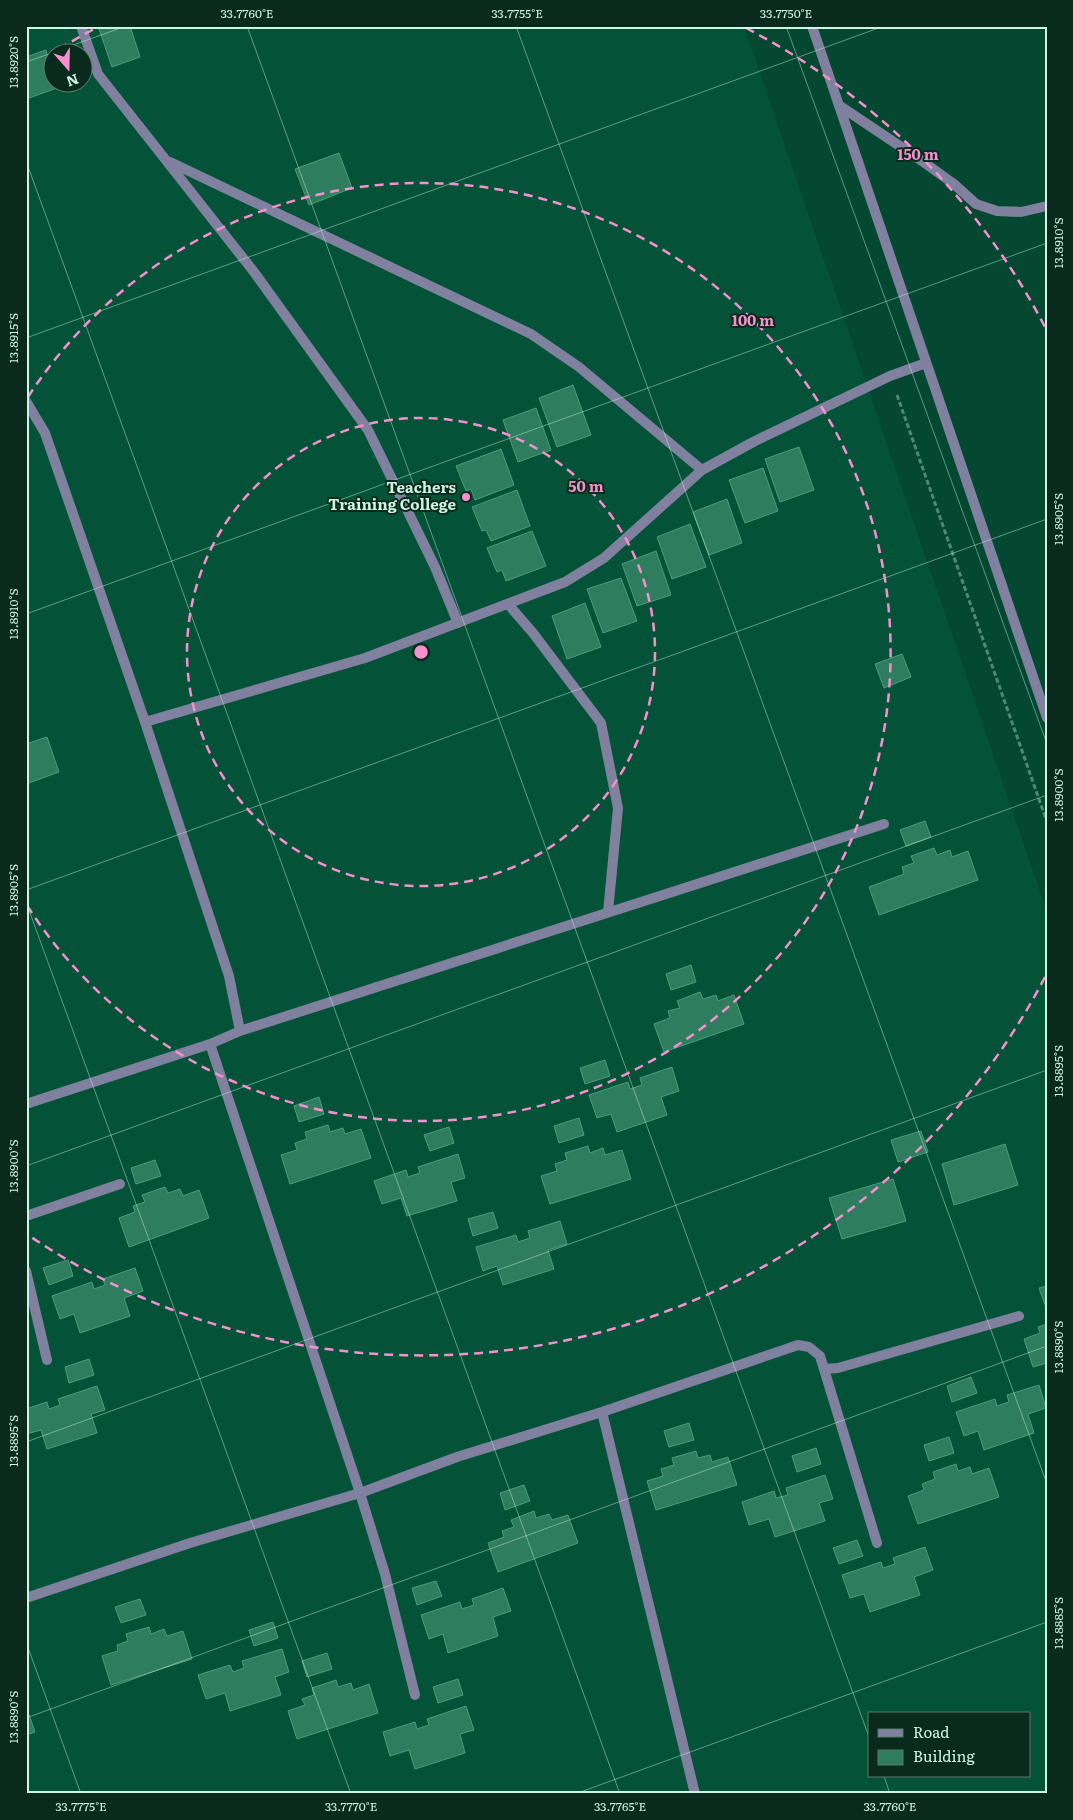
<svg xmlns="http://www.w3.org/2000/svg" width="1073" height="1820" font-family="Literata,serif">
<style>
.built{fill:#045339;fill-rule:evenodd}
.building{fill:#2e7d5e;stroke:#4f9c7c}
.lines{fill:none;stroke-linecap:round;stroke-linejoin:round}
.path{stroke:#508873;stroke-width:3;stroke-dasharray:5 2.5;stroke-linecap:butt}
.lane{stroke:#80819f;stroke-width:10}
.street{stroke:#80819f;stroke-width:10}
.ticks{fill:none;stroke:#cff4e1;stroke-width:1;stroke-opacity:0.45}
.ring{fill:none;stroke:#f790ce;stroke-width:2.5;stroke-dasharray:9 6}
.poi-dot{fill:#f790ce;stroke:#092a1d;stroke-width:2}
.labels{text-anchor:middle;stroke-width:4;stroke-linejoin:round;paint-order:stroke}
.poi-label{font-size:15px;font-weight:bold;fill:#cff4e1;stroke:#092a1d;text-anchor:end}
.centre{fill:#f790ce;stroke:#092a1d;stroke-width:2.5}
.ring-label{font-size:15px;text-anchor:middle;font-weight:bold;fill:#f790ce;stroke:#092a1d;stroke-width:4;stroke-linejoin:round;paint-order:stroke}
.neatline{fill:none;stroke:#cff4e1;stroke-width:2}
.ticks-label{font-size:12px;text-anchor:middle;fill:#cff4e1}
</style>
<rect width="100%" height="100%" fill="#054832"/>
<!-- built -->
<path class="built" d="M26 26H744L1047 912V1794H26ZM52 52H82V82H52ZM869 1714H1029V1776H869Z"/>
<!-- building -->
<path class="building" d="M98 26H130L140 57 112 67Z
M46 50 48 58 52 56V82H74L29 98 26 90V57Z
M339 153 352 188 309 205 295 169Z
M573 385 591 435 557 447 539 398Z
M536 408 551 450 518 462 503 420Z
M799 447 814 490 780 502 765 459Z
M501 449 514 485 475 500 471 489 466 491 456 466Z
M763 468 778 511 745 523 729 480Z
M517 490 530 526 491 541 486 530 482 531 472 507Z
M727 499 742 543 709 555 693 512Z
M690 524 706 567 672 579 657 537Z
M532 531 546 566 506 581 502 570 497 572 487 548Z
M656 551 671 595 637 606 622 564Z
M621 578 637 621 603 633 587 589Z
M585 603 601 647 567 659 552 616Z
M902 654 911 677 884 688 875 664Z
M47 737 59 772 26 784V744Z
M925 821 931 837 906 846 900 830Z
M934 848 937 855 950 850 952 857 968 851 978 880 879 915 869 887 904 874 902 867 914 863 911 856Z
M691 965 696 982 671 990 666 974Z
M700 992 703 999 716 995 718 1001 734 995 744 1024 664 1052 654 1024 670 1018 668 1011 680 1008 677 1001Z
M605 1060 610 1076 585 1084 580 1068Z
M672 1067 679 1091 661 1097 667 1115 617 1132 611 1114 597 1118 589 1095 628 1082 630 1089 642 1085 640 1078Z
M319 1097 324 1114 299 1122 294 1106Z
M579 1118 584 1135 559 1143 554 1126Z
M328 1125 330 1132 343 1128 345 1134 361 1129 371 1158 290 1184 281 1155 297 1150 295 1143 307 1139 305 1132Z
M449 1127 454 1143 430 1151 424 1135Z
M921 1131 928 1152 898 1162 891 1140Z
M1005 1144 1018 1185 954 1205 942 1164Z
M588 1146 590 1153 603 1148 605 1155 622 1150 631 1179 550 1204 541 1176 557 1171 555 1164 567 1160 565 1153Z
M458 1154 465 1178 451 1182 457 1201 407 1216 401 1198 382 1204 374 1181 406 1170 408 1177 420 1173 418 1167Z
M155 1160 161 1176 136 1184 131 1168Z
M893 1179 906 1221 842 1239 829 1198Z
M165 1187 168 1193 180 1189 183 1196 199 1190 209 1218 129 1247 119 1218 135 1212 133 1206 145 1202 142 1195Z
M493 1212 498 1228 473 1236 468 1219Z
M560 1221 567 1244 548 1250 554 1269 503 1285 497 1266 483 1271 476 1247 516 1235 518 1242 530 1238 528 1231Z
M68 1260 73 1276 49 1285 43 1268Z
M135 1268 143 1291 124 1298 130 1316 80 1333 74 1314 60 1319 52 1296 92 1282 94 1289 105 1285 103 1279Z
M1047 1286V1304L1045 1305 1039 1288Z
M1047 1324V1363L1033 1367 1024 1339 1040 1333 1038 1327Z
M89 1359 94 1375 69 1383 65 1367Z
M971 1377 977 1393 952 1402 947 1386Z
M1039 1385 1046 1408 1028 1414 1034 1433 984 1450 978 1431 964 1436 956 1412 995 1399 997 1406 1009 1402 1007 1395Z
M97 1386 105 1410 91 1414 97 1433 47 1449 41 1430 26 1434V1409L47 1402 49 1409 60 1405 58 1399Z
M689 1423 694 1440 669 1447 664 1431Z
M949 1437 954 1453 929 1461 924 1445Z
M816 1448 821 1464 797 1472 792 1456Z
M696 1451 698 1458 710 1455 712 1462 728 1457 737 1485 656 1510 647 1481 663 1476 661 1469 674 1465 672 1458Z
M956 1464 958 1471 970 1467 972 1474 989 1468 999 1497 918 1524 908 1496 924 1490 922 1484 935 1479 933 1472Z
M825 1475 833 1499 819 1503 825 1521 775 1537 769 1519 749 1525 742 1502 774 1491 776 1498 788 1495 786 1488Z
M524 1485 530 1501 505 1510 500 1493Z
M534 1511 536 1518 549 1514 552 1520 568 1515 578 1543 498 1572 488 1543 504 1537 502 1531 514 1527 511 1520Z
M857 1540 863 1556 839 1564 833 1548Z
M925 1547 933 1570 914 1577 920 1595 870 1612 864 1594 850 1598 842 1575 881 1562 883 1568 895 1564 893 1558Z
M436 1581 442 1596 417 1605 412 1588Z
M503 1588 511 1611 493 1617 498 1636 448 1653 443 1634 429 1639 421 1615 460 1602 462 1609 474 1605 472 1599Z
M140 1599 146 1615 121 1623 115 1607Z
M273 1622 278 1638 254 1646 249 1630Z
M149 1627 151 1634 164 1629 167 1636 183 1631 192 1659 111 1685 102 1656 118 1651 117 1645 128 1641 126 1634Z
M282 1649 289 1672 275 1677 281 1695 230 1711 225 1693 206 1699 198 1675 230 1665 233 1672 244 1668 242 1661Z
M327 1653 332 1669 307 1677 302 1661Z
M458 1679 463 1695 438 1703 433 1687Z
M336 1680 338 1687 351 1683 353 1690 369 1684 378 1713 297 1739 288 1711 305 1705 302 1699 314 1695 312 1688Z
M26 1706 35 1732 26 1735Z
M466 1706 474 1730 460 1734 465 1753 415 1769 409 1750 390 1756 383 1732 415 1722 417 1729 429 1725 427 1719Z"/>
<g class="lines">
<!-- path -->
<path class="path" d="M897 395 1047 822"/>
<!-- lane -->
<path class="lane" d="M81 26 98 74 254 272 368 430 435 567 458 623
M170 162 531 334 579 367 702 470
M26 401 45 433 145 722 229 976 240 1031
M508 604 533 633 601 723 618 808 608 912
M145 722 365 658 565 582 604 558 702 470 755 441 890 376 926 363
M210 1044 360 1493 385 1574 415 1695
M26 1104 210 1044 240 1031 884 824
M26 1216 120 1184
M26 1271 47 1360
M825 1369 838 1368 1019 1316
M602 1412 695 1794
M26 1598 190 1543 360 1493 457 1457 602 1412 798 1345 809 1347 820 1356 877 1543"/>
<!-- street -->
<path class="street" d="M812 26 1047 718
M840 106 922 161 954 184 976 204 997 211 1021 212 1047 206"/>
</g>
<!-- ticks -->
<path class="ticks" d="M247 26 869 1737M516 26 1047 1484M786 26 1047 744M54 52 126 26M26 62 52 53M26 161 620 1794M26 338 884 26M26 614 1047 243M26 890 1047 519M26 902 351 1794M26 1166 1047 795M26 1442 1047 1070M26 1642 81 1794M26 1718 1047 1346M884 1776 890 1794M575 1794 1047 1622"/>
<!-- distance rings -->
<g class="ring">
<circle cx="421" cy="652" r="234"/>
<path d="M28 397A469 469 0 1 1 28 907"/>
<path d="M1045 977A703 703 0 0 1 28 1235M59 49A703 703 0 0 1 96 28M746 28A703 703 0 0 1 1045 327"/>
</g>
<!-- markers -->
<circle class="poi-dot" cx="466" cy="497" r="5"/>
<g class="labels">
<!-- poi labels -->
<g class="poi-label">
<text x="456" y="493">Teachers<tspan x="456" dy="17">Training College</tspan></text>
</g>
</g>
<circle cx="421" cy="652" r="8" class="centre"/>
<g class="ring-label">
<text x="918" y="160">150 m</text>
<text x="753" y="326">100 m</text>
<text x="586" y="492">50 m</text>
</g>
<!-- border -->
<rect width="1073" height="1820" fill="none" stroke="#092a1d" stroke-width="55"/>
<!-- legend -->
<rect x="868" y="1712" width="162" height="65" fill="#092a1d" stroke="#587b6b"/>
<rect x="878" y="1729" width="25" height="8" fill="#80819f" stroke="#587b6b"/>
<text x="913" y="1738" font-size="15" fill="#cff4e1">Road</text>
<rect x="878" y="1750" width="25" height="15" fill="#2e7d5e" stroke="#587b6b"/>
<text x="913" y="1762" font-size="15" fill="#cff4e1">Building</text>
<!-- north arrow -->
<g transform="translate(68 68) rotate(160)"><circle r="24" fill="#092a1d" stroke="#587b6b"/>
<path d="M0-4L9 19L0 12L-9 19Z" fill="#f790ce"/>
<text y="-8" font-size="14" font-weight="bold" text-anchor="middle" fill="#cff4e1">N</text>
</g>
<rect x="28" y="28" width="1018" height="1764" class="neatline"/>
<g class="ticks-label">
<text x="247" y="18">33.7760°E</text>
<text x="517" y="18">33.7755°E</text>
<text x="786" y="18">33.7750°E</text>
<text transform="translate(14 62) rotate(-90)" y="4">13.8920°S</text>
<text transform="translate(1059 243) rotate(-90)" y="4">13.8910°S</text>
<text transform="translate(14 338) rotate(-90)" y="4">13.8915°S</text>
<text transform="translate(1059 519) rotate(-90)" y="4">13.8905°S</text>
<text transform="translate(14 614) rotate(-90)" y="4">13.8910°S</text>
<text transform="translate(1059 795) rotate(-90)" y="4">13.8900°S</text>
<text transform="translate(14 890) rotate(-90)" y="4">13.8905°S</text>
<text transform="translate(1059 1071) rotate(-90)" y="4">13.8895°S</text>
<text transform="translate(14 1166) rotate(-90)" y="4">13.8900°S</text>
<text transform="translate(1059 1347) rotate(-90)" y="4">13.8890°S</text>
<text transform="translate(14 1441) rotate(-90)" y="4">13.8895°S</text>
<text transform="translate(1059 1623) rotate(-90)" y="4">13.8885°S</text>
<text transform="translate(14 1717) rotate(-90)" y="4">13.8890°S</text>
<text x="81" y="1811">33.7775°E</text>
<text x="351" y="1811">33.7770°E</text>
<text x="620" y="1811">33.7765°E</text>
<text x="890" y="1811">33.7760°E</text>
</g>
</svg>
